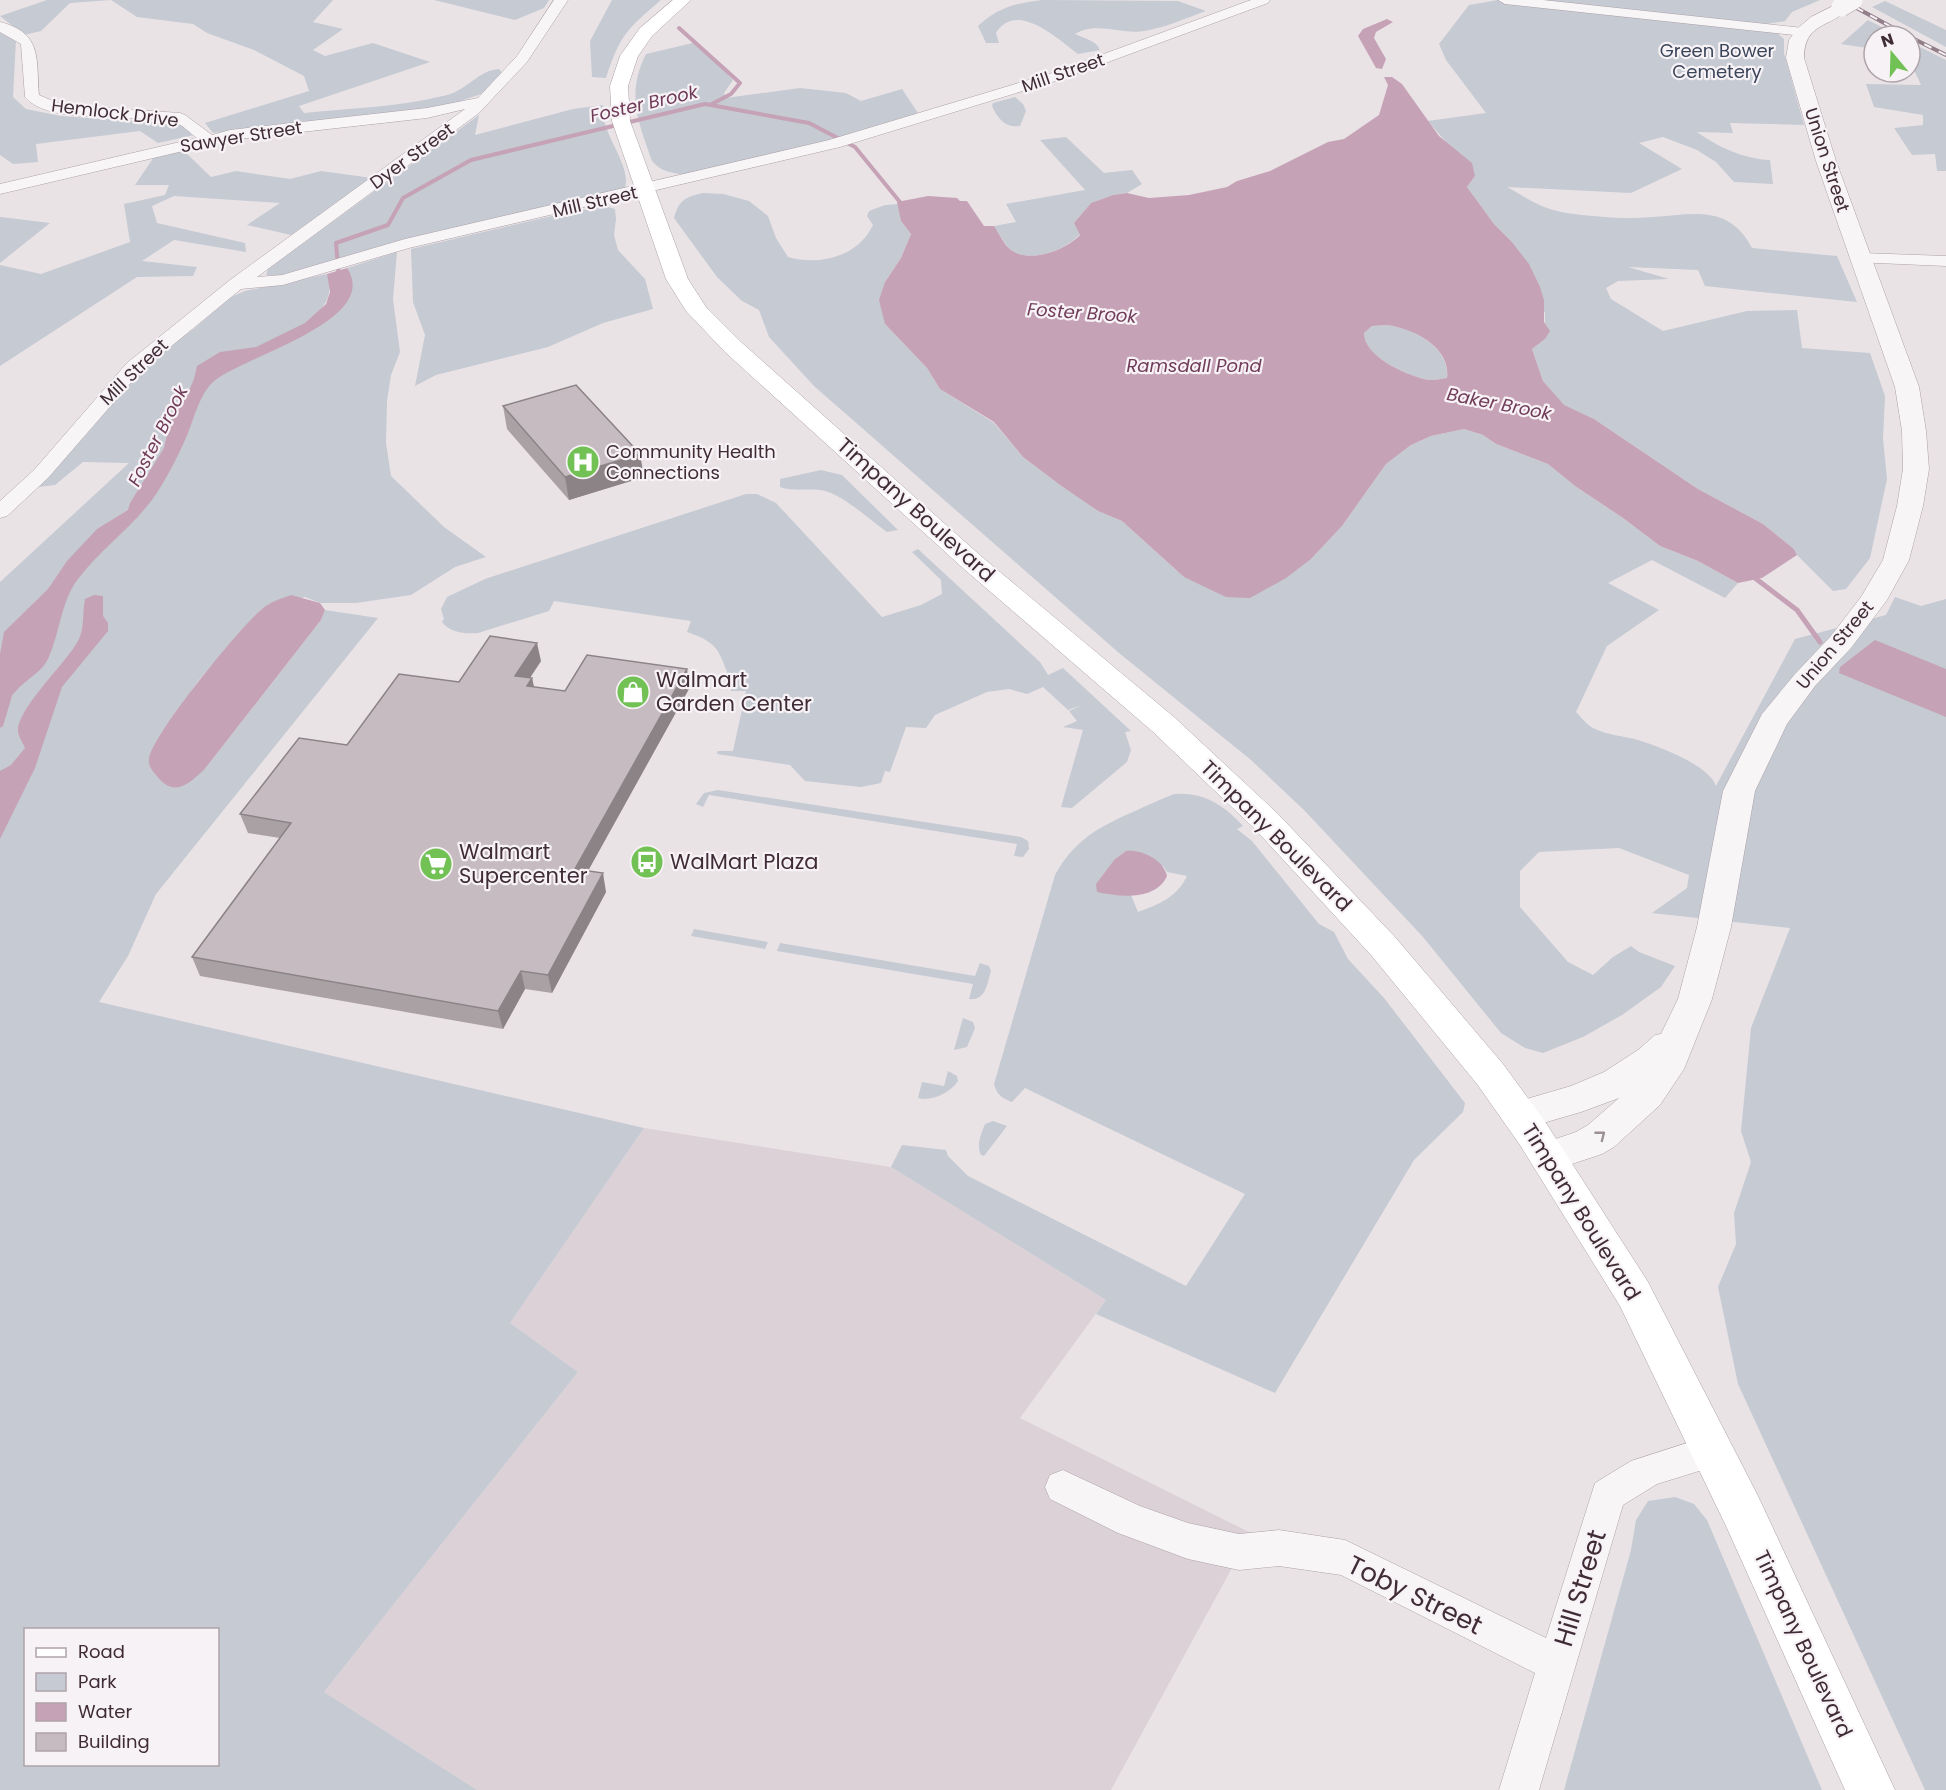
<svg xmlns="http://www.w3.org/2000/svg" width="1946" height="1790" font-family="Poppins,sans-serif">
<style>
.built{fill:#dbd1d6}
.green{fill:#c5cad3;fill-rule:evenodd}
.water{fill:#c6a2b7;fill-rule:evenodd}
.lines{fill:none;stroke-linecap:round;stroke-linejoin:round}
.stream-far2{stroke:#c6a2b7;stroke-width:4}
.stream-far1{stroke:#c6a2b7;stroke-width:5}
.stream{stroke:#c6a2b7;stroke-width:7}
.minor-casing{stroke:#ada1a7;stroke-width:1}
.tertiary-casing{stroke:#ada1a7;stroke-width:1}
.secondary-casing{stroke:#ada1a7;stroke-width:1}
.minor{fill:#f8f5f7;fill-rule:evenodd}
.tertiary{fill:#f8f5f7;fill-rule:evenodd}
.secondary{fill:#fff;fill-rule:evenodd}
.rail-casing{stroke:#927e88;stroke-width:4}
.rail{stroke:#f7f2f5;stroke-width:2;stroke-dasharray:8;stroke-linecap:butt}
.tertiary-bridge-casing{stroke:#ada1a7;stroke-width:20;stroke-linecap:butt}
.tertiary-bridge{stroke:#f8f5f7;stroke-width:19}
.wall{fill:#aaa1a5}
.shaded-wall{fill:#8b8386}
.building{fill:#c6bbc0;stroke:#8b8386;stroke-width:1.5}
.oneway{stroke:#9c9096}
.labels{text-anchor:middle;stroke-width:4.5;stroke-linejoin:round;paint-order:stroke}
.far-park-label{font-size:18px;fill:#3b455a;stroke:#f7f2f5}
.far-street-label{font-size:18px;fill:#402c36;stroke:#f7f2f5}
.far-water-label{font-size:18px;font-style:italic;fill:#703b59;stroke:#f7f2f5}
.far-poi-label{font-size:18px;fill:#402c36;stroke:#f7f2f5;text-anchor:start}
.street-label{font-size:21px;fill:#402c36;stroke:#f7f2f5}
.poi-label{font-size:21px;fill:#402c36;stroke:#f7f2f5;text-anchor:start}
.near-street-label{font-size:26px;fill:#402c36;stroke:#f7f2f5}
</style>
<rect width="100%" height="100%" fill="#eae3e6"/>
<!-- built -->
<path class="built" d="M644 1128 891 1167 1106 1300 1020 1418 1251 1533 1111 1790H477L324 1692 578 1372 510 1323Z"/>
<!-- green -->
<path class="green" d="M47 0H333L313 22 343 29 313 50 325 56 373 43 430 62 299 106 304 113C352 108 400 107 447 95 467 90 479 70 499 69L503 74 494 85 481 94 443 107 213 133 205 123 309 91 304 76 254 50 207 33 193 24 137 17 111 0 70 3 41 31 24 35 0 16Z
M434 0H549L544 8 515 20Z
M612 0H661C627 29 620 35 606 78L592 77 590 41Z
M1042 0 1178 1 1206 11C1186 18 1165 28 1144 31 1122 35 1096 21 1075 34 1084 38 1097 41 1100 50L1078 54C1057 38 1016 0 996 33L999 43H986L978 26C997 8 1016 3 1042 0Z
M1498 0H1820L1792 12 1785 21 1767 24 1784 39V53L1804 125 1730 123 1733 133 1697 132C1718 147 1744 159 1770 160L1773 184 1734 182 1716 162 1697 150 1663 137 1639 143 1682 169 1631 193 1507 187C1520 194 1533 203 1547 208 1561 213 1579 215 1593 216 1612 218 1633 219 1652 217 1694 214 1729 204 1752 248L1837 256 1857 302 1705 286 1698 270 1628 267 1669 279 1618 281 1606 288 1611 299 1663 331 1747 311 1797 310 1802 348 1870 353 1885 396 1883 439 1887 479 1870 558 1846 589 1833 591 1797 555 1794 549 1763 524 1698 489 1594 419 1563 405 1543 381 1532 349 1545 339V313L1511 241 1494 224 1467 187 1475 176 1428 121 1486 113 1446 60 1439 44 1469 5Z
M1885 1 1946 30V47L1872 7Z
M1868 20 1899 36H1874V49L1841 44Z
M0 33 16 40 13 97 26 109 61 116 181 124 194 135 158 143 140 131 36 144 38 162 13 164 0 155Z
M697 42 733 80 724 93 726 98 800 88 846 93 861 101 902 89 918 113 820 143 689 175C674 173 662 173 652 161 638 121 626 94 646 54Z
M1910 42 1946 60V171H1937L1935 154 1912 155 1894 128 1923 125V115L1874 107 1866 84 1921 85 1910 61Z
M1015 97 1023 104 1026 111 1020 126C1005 128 998 119 992 106L993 103Z
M603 105C599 132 632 164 625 188L281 276 266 275 268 269 479 115 475 135 573 109Z
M1066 137 1104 173 1132 170 1142 184 1127 193 1113 195 1091 203 1074 223 1080 234C1066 250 1030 264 1011 250 1005 245 999 233 994 226L1016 222 1006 204 1085 190 1040 140Z
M182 149 211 177 236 171 290 179 321 171 372 178 291 235 247 225 280 203 174 196 152 206 157 223 245 243 246 252 174 240 142 261 197 267 193 276 137 277 0 366V265L41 274 130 242 124 204 165 195 169 185H135L154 157Z
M703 193 723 194 749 201 768 216 776 238 788 257C819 266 858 257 873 225L867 216 869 211 885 205 899 204 901 221 911 234 901 258 885 282V324L927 368 940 389 994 423 1023 457 1060 485 1098 511 1122 521 1184 577 1311 559 1342 526 1386 464 1411 445 1431 436 1464 429 1483 435 1496 444 1548 464 1575 486 1623 518 1660 546 1698 561 1738 583 1725 598 1652 560 1608 583 1659 610 1607 646 1576 712C1581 717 1587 725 1593 728 1606 735 1624 736 1638 740 1660 747 1709 765 1716 786L1795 639 1886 615 1895 597 1921 606 1946 599V1790H1925L1738 1384 1718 1287 1736 1244 1734 1213 1751 1162 1741 1131 1751 1028 1790 928 1652 913 1687 888 1689 875 1619 848 1539 852 1520 871V907L1568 962 1593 975 1613 957 1631 946 1639 952 1675 966 1661 987 1622 1015 1583 1037 1543 1053 1525 1048 1501 1033 1423 937 1304 810 1251 760 1119 653 814 386 769 337 759 310 742 301 717 277 674 218C679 200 685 197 703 193Z
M605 206 615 209 616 219 614 235 618 250 645 279 653 309 603 323 548 347 436 375 415 386 425 335 413 302 411 249 552 216Z
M0 217H1L50 223 0 263Z
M397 252 393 299 400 352 391 375 387 401 386 443 391 476 444 527 486 557 455 567 411 595 356 603H320L305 597 262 609 199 680 158 739 204 770 321 620 325 610 378 618 156 894 128 956 99 1002 644 1128 510 1323 578 1372 324 1692 477 1790H0V582L129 463 83 462 55 485 38 487 86 435 148 361 195 328 231 297 245 291 327 274C332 291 329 301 317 313L332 306 347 268ZM26 1630H218V1764H26Z
M1387 325C1414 329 1450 347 1447 378 1440 379 1431 381 1424 379 1404 374 1364 356 1364 333L1372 326Z
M821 470 842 475 898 530 887 532C869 519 851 502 831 493 815 486 796 493 780 487V479Z
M746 494H757L776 503 882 617 921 605 942 594 941 580 912 552 918 549 1040 662 1048 675 1063 668 1131 731 1125 732 1131 750 1127 762 1072 808 1061 807 1083 730 1063 727 1077 721 1069 711 1082 705 1068 710 1043 687 1027 694 1009 689 987 692 935 715 926 728 906 727 890 772 885 771 881 783 861 787 805 781 790 765 717 754 718 751H733L746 691H731L732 684C718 652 722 644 687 632L691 621 554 601 549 611 478 633C465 634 450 633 442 622L444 619 441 609 447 597 485 579Z
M718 790 1021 837 1028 841 1029 849 1023 857 1014 856 1017 844 709 795 703 807 696 804 704 793Z
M1174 794C1204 792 1224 805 1243 826L1237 829 1252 841 1319 924 1334 932 1348 959 1384 998 1465 1103 1463 1112 1414 1160 1275 1393 1096 1314 1106 1300 891 1167 902 1145 946 1150 948 1156 968 1176 1186 1286 1245 1194 1025 1088 1012 1102C1002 1098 997 1095 994 1084L1055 875C1075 839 1099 827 1135 811 1148 805 1161 799 1174 794ZM1126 851 1164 867 1167 872 1187 876C1177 897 1160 904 1138 912L1131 895 1105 894 1115 859Z
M694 929 768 942 765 949 691 936Z
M780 943 975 976 980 963 989 966 991 971C987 984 986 1001 969 999L973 984 777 951Z
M963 1018 973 1022 975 1028 967 1047 954 1050Z
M948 1071 957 1076 958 1081C951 1092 932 1102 918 1098L922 1082 944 1086Z
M993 1121 1007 1126 984 1156 981 1155C976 1145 981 1134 985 1124Z
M1675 1497 1694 1504 1707 1520 1822 1790H1564L1631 1550 1636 1520 1648 1501Z"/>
<!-- water -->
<path class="water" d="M1387 19 1393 22 1376 32 1374 38 1386 59 1382 69 1376 68 1358 36 1363 29Z
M1384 77H1392L1402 84 1439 136 1472 163 1475 176 1467 187 1494 224 1511 241 1529 264 1540 287 1544 300V322L1550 331 1545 339 1532 349 1543 381 1564 405 1594 419 1698 489 1763 524 1794 549 1797 555 1762 578 1738 583 1698 561 1660 546 1623 518 1575 486 1548 464 1496 444 1483 435 1464 429 1431 436 1411 445 1386 464 1342 526 1311 559 1286 578 1250 598 1226 597 1184 577 1122 521 1098 511 1060 485 1023 457 994 422 940 389 927 368 885 324 879 300 885 282 901 258 911 234 901 221 897 202 928 196 957 198 960 201H967L984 226H994C999 233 1004 245 1011 250 1030 264 1066 250 1080 235L1074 223 1091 203 1113 195 1127 193 1149 198 1189 195 1227 187 1237 181 1270 171 1328 142 1344 139 1379 115 1388 85ZM1387 325C1414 329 1451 347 1447 378 1440 379 1431 381 1424 379 1404 374 1364 356 1364 333L1372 326Z
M347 268C383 322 236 358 212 383 197 399 194 421 185 440 178 456 169 473 160 488 138 524 103 546 78 579 61 601 60 633 48 659 42 672 25 680 16 691 10 697 5 705 0 713V654L4 632 48 589 67 561 97 529 128 510 130 503 164 448 172 412 185 400 194 379 197 366 220 352 256 347 305 323 326 304 330 292 327 274Z
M94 595 103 596V616L108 623V631L62 687 35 768 0 839V771L11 765 25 748C23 743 18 736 18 731 17 709 66 663 78 641 85 628 82 613 85 599Z
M291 595 320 603 325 610 321 620 204 770C187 785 174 798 156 775 152 770 148 766 149 759 151 736 241 626 262 609 270 602 280 599 291 595Z
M1875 640 1946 669V717L1839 673 1840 667Z
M1126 851C1141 849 1164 860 1167 876 1156 901 1119 897 1097 892L1096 884 1115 859Z"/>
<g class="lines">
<!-- stream-far2 -->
<path class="stream-far2" d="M679 28 740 83 731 94 710 105
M339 279 336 243 388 225 403 198 471 160 705 104 809 123 855 147 904 207"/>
<!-- stream-far1 -->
<path class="stream-far1" d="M1751 575 1797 610 1820 642"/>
<!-- stream -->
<path class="stream" d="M0 724 8 697"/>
<!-- minor casing -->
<g class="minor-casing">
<path id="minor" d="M554 0H568L527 62 479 113 257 277 282 275 405 239 829 140 1052 73 1251 0H1270L1268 3 1062 79 840 147 409 248 283 285 241 289 141 371 48 478 7 516 0 518V501L34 470 127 363 230 280 465 109 427 118 230 140 0 194V184L197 138C190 133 182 124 174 122 139 113 48 126 25 97L21 44 0 32V22C43 33 36 59 39 95L62 105 180 113 185 115 212 135 230 130 427 108 478 98 517 56Z
M1498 0H1543L1803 28 1810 32 1803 36 1505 4Z
M1860 253 1946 256V266L1854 262 1851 258 1854 254Z
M1712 1435 1725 1439 1730 1451 1725 1463 1657 1484 1623 1505 1539 1790H1499L1535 1673 1341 1575 1279 1566 1239 1570 1188 1559 1118 1533 1050 1499 1045 1487 1050 1475 1063 1470 1140 1506 1188 1523 1239 1534 1279 1530 1345 1540 1546 1638 1595 1483 1631 1461Z"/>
</g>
<!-- tertiary casing -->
<g class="tertiary-casing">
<path id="tertiary" d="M1841 2 1849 7C1833 28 1804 21 1804 58L1836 161 1919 387 1926 431 1929 469 1923 506 1909 560 1887 600 1851 648 1815 686 1787 724 1755 791 1731 927 1712 999 1684 1069 1660 1105 1614 1147 1602 1154 1548 1172 1535 1168 1529 1157 1535 1146 1576 1132 1588 1125 1619 1098 1581 1112 1519 1130 1506 1125 1500 1115 1506 1105 1571 1086 1604 1072 1638 1050 1655 1035 1661 1034 1678 999 1697 927 1723 791 1762 714 1795 674 1831 636 1861 597 1883 560 1897 506 1903 469 1902 431 1895 387 1816 161 1786 58 1789 40 1797 29 1811 17Z"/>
</g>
<!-- secondary casing -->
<g class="secondary-casing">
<path id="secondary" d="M673 0H691L652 36 638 56 628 86 630 121 688 279 706 307 741 342 982 557 1174 717 1277 813 1395 937 1503 1064 1546 1123 1648 1282 1758 1496 1895 1790H1845L1726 1526 1620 1306 1520 1145 1477 1084 1371 955 1255 829 1152 731 964 569 725 352 686 311 666 279 612 121 610 86 620 56 640 28Z"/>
</g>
<!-- minor -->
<use href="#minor" class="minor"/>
<!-- tertiary -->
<use href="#tertiary" class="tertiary"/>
<!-- secondary -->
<use href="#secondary" class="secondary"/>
<!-- rail casing -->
<g class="rail-casing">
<path id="rail" d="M1842 0 1908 36
M1910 37 1946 55"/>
</g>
<!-- rail -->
<use href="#rail" class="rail"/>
<!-- tertiary-bridge casing -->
<g class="tertiary-bridge-casing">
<path id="tertiary-bridge" d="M1841 7 1853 0"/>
</g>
<!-- tertiary-bridge -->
<use href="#tertiary-bridge" class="tertiary-bridge"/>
</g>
<!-- wall -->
<path class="wall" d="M503 406 644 477 569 500 507 429Z
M541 661 530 678H532L534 687 565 691 690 687 588 871 606 892 552 993 525 989 503 1029 200 976 192 957 280 838 248 833 240 814 347 745Z"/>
<!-- shaded-wall -->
<path class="shaded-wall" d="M640 454 644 477 569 500 565 477Z
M537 643 541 661 519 694 515 676Z
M687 669 690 687 579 887 575 869Z
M532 678 536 697 527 686Z
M603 873 606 892 552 993 548 975Z
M521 971 525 989 503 1029 498 1011Z"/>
<!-- building -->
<path class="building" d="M576 385 640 454 565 477 503 406Z
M490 636 537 643 515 676 532 678 527 686 565 691 587 655 687 669 575 869 603 873 548 975 521 971 498 1011 192 957 291 823 240 814 299 738 347 745 399 674 459 682Z"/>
<!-- one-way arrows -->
<defs><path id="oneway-chevron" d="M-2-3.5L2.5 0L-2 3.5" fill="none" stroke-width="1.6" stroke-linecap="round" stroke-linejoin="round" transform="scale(1.5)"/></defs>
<use class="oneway" href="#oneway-chevron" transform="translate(1601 1135) rotate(-38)"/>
<!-- icons -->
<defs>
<g id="hospital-disc" transform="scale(1.725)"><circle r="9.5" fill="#72c155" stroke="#f7f2f5"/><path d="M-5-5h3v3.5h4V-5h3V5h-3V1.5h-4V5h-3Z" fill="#fff"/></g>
<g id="shop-disc" transform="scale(1.725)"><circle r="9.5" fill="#72c155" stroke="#f7f2f5"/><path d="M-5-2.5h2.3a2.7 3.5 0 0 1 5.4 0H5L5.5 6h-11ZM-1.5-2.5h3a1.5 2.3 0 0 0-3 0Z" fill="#fff"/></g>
<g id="bus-disc" transform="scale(1.725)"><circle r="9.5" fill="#72c155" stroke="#f7f2f5"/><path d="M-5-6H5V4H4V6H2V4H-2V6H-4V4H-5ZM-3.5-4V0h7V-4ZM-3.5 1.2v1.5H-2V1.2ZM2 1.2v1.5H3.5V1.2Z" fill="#fff"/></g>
<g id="supermarket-disc" transform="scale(1.725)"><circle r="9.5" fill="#72c155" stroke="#f7f2f5"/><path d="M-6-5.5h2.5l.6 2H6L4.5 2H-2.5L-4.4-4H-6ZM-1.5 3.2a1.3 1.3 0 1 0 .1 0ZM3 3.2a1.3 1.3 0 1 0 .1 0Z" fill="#fff"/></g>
</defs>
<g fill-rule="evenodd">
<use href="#hospital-disc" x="583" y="462"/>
<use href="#shop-disc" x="633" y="692"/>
<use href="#bus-disc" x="647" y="862"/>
<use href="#supermarket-disc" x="436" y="864"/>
</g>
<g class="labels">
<!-- far-park labels -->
<g class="far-park-label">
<text x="1717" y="57">Green Bower<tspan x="1717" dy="21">Cemetery</tspan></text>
</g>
<!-- far-street labels -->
<g class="far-street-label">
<text transform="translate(1063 73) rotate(-19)" y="6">Mill Street</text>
<text transform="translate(115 113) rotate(7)" y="6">Hemlock Drive</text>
<text transform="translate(241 137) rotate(-9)" y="6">Sawyer Street</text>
<text transform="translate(412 156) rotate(-36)" y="6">Dyer Street</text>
<text transform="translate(1827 160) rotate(72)" y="6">Union Street</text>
<text transform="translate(595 202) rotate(-13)" y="6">Mill Street</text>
<text transform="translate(134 372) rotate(-44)" y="6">Mill Street</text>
<text transform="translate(1835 645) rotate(-50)" y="6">Union Street</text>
</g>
<!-- far-water labels -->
<g class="far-water-label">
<text transform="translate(644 104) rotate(-13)" y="6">Foster Brook</text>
<text transform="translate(1082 313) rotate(4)" y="6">Foster Brook</text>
<text x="1194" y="372">Ramsdall Pond</text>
<text transform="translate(1499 404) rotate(11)" y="6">Baker Brook</text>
<text transform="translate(158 436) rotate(-63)" y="6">Foster Brook</text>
</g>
<!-- far-poi labels -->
<g class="far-poi-label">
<text x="606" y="458">Community Health<tspan x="606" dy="21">Connections</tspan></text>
</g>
<!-- street labels -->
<g class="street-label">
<text transform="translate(916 510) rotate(42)" y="7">Timpany Boulevard</text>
<text transform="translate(1276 836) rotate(45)" y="7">Timpany Boulevard</text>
<text transform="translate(1581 1212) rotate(58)" y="7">Timpany Boulevard</text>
<text transform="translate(1803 1644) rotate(65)" y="7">Timpany Boulevard</text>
</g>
<!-- poi labels -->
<g class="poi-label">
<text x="656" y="687">Walmart<tspan x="656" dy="24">Garden Center</tspan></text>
<text x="459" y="859">Walmart<tspan x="459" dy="24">Supercenter</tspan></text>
<text x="670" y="869">WalMart Plaza</text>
</g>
<!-- near-street labels -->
<g class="near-street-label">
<text transform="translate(1580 1588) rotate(-73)" y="9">Hill Street</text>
<text transform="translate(1415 1595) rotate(26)" y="9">Toby Street</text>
</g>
</g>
<!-- legend -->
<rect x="24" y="1628" width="195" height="138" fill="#f7f2f5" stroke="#aea3a9" stroke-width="1.5"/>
<rect x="36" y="1648" width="30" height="9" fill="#ffffff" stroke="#aea3a9" stroke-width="1.5"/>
<text x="78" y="1658" font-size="18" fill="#402c36">Road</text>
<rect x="36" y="1673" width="30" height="18" fill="#c5cad3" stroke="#aea3a9" stroke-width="1.5"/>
<text x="78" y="1688" font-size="18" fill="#402c36">Park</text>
<rect x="36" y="1703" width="30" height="18" fill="#c6a2b7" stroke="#aea3a9" stroke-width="1.5"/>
<text x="78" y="1718" font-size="18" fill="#402c36">Water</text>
<rect x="36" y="1733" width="30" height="18" fill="#c6bbc0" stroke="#aea3a9" stroke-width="1.5"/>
<text x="78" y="1748" font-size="18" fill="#402c36">Building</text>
<!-- north arrow -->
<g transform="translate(1892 54) rotate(341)"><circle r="28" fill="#f7f2f5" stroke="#aea3a9" stroke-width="1.5"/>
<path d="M0-4.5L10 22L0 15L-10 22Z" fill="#72c155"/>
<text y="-9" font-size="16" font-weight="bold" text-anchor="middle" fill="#402c36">N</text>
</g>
</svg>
